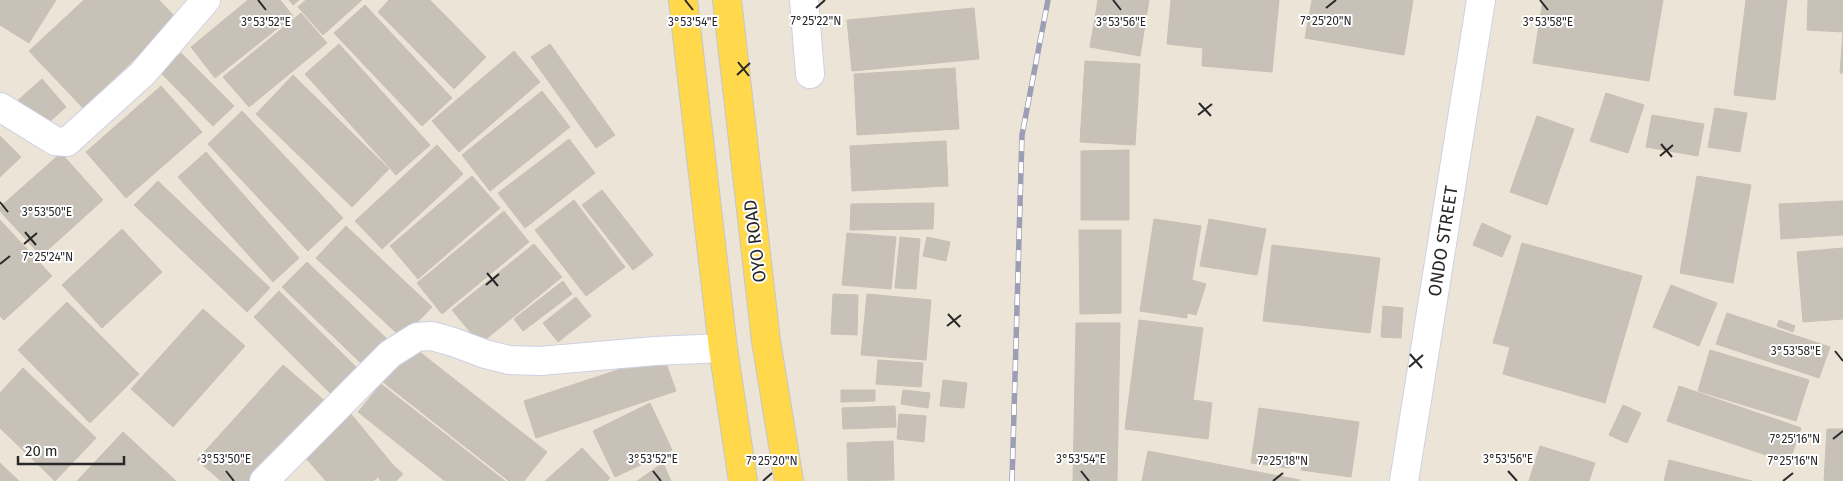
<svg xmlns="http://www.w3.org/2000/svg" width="1843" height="481" font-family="'Fira Sans',sans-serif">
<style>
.building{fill:#c8c1b8;stroke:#c8c1b2}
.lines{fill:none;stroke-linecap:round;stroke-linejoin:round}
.minor-casing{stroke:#cdd1e4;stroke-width:30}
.major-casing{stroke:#c7c7c7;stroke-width:30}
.minor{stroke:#fff;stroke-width:28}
.major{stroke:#ffd84b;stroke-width:28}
.rail-casing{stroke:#9b9eb5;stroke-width:5.5}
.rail{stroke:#fff;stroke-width:4;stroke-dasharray:11;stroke-linecap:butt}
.ticks{fill:none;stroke:#282828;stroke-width:2}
.labels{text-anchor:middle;stroke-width:4;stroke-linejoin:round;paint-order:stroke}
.street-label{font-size:18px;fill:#282828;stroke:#fff}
.ticks-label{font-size:12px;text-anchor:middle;fill:#282828;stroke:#fff;stroke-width:4;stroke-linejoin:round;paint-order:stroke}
</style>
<rect width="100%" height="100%" fill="#ede4d8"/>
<!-- building -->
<path class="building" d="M0 0H56L29 43 0 25Z
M84 0H159L177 19 83 108 29 51Z
M248 0H280L293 16 215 78 191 47Z
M289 0H299L293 5Z
M306 0H362L323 35 298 7Z
M389 0H430L486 57 454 89 378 12Z
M1098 0H1149L1140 56 1090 47Z
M1171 0H1279L1272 72 1202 66 1203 48 1167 44Z
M1312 0H1413L1404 55 1305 38Z
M1543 0H1663L1649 81 1533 63Z
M1746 0H1787L1775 100 1734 95Z
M1808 0H1843V73H1840L1843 32 1807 30Z
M365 5 452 98 422 126 334 33Z
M974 8 979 59 852 71 847 20Z
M301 13 327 43 249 107 223 77Z
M339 44 430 145 396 175 305 74Z
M550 44 615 135 596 148 531 57Z
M514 51 540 82 459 152 432 121Z
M181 53 234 106 213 126 161 73Z
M1085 61 1140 64 1135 145 1080 142Z
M955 68 959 129 857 135 854 74Z
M293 75 389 169 352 207 256 114Z
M42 79 66 107 40 130 16 102Z
M161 86 202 132 126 198 86 152Z
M542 91 570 127 490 191 462 155Z
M1606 93 1644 105 1628 153 1590 141Z
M1715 108 1747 113 1740 152 1708 147Z
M242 111 343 218 308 251 208 144Z
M1652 115 1704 124 1698 156 1646 147Z
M1537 116 1574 129 1547 205 1510 192Z
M0 136 21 157 0 177Z
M569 139 595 173 525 228 498 193Z
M946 141 948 186 852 191 850 146Z
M437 145 463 174 382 249 355 221Z
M1129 150V220H1081V151Z
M206 152 299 258 273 282 178 177Z
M61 153 103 200 41 256 0 211V207Z
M472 176 500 208 418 279 390 246Z
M1697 176 1751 185 1733 283 1680 273Z
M158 181 270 288 247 312 134 205Z
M602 190 653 255 633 270 582 205Z
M574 200 625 267 586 296 535 230Z
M1843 201V235L1781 239 1779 204Z
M934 203 933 229 850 230 851 204Z
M504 211 529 242 442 314 417 283Z
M1154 219 1201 226 1192 280 1206 284 1196 315 1187 313V318L1140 311Z
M1209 219 1266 229 1257 275 1200 266Z
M0 220 52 276 4 320 0 316Z
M1482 223 1511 236 1502 257 1473 245Z
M346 226 432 307 402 338 316 258Z
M122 229 162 272 102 328 62 285Z
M1079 230H1121V313L1080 314Z
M847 233 896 237 891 289 842 285Z
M900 237 920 239 916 289 895 288Z
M927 237 950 242 946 261 923 256Z
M1522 243 1642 276 1605 403 1503 374 1510 347 1493 343Z
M534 244 562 277 480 344 452 310Z
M1272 245 1380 258 1370 333 1263 321Z
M1843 248V319L1803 322 1797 252Z
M307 262 391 343 366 368 282 287Z
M563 281 572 294 523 331 514 319Z
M1671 285 1717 303 1699 346 1653 327Z
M279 291 360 371 334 397 254 317Z
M833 294 858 295 857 335 831 334Z
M867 294 931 300 926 360 861 355Z
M576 297 591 316 558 342 543 323Z
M67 302 139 374 90 423 18 350Z
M1383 306 1403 308 1401 338 1381 337Z
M203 309 245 346 173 427 131 389Z
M1727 313 1830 347 1819 378 1716 344Z
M1139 320 1203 328 1193 400 1212 403 1208 439 1125 429Z
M1779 320 1795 326 1793 332 1777 326Z
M1076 323H1120L1117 481H1073Z
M412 346 547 452 524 481H509L383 382Z
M1710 350 1809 380 1796 421 1698 391Z
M663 355 676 391 536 438 524 401Z
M878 360 923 363 921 387 876 384Z
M283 365 326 402 257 481H221L197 460Z
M23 368 96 438 55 481 0 428V393Z
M943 380 967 383 964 408 940 406Z
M381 384 505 481H445L358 412Z
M1679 386 1801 428 1789 463 1667 421Z
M841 390H875V401L841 402Z
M903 390 930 393 928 408 901 404Z
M650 403 672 450 615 477 593 431Z
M1623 405 1641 413 1627 443 1609 435Z
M895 406 896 427 843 429 842 408Z
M346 408 393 465 403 474 396 481H381L378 477 373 481H326L298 449Z
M1259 408 1359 422 1351 477 1301 470 1304 453 1291 451 1289 468 1251 463Z
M899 414 926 416 924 442 897 439Z
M1827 429H1843V481H1824Z
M123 432 176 481H77Z
M893 441 894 480 848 481 847 443Z
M1540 446 1595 463 1589 481H1529Z
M582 448 610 478 607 481H545Z
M1148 451 1300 480V481H1142Z
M1669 460 1752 481H1664Z
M0 463 19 481H0Z
M663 463 671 481H637Z"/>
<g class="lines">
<!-- minor casing -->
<g class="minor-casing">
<path id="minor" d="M804 0 810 74
M0 107 55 141 67 142 142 74 206 0
M264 481 390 354 417 337 432 336 453 342 485 354 509 360 540 361 655 351 723 348
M1404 481 1481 0"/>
</g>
<!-- major casing -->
<g class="major-casing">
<path id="major" d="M683 0 723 348 743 481
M727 0 766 341 789 481"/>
</g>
<!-- minor -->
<use href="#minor" class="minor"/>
<!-- major -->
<use href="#major" class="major"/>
<!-- rail casing -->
<g class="rail-casing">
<path id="rail" d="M1012 481 1022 135 1048 0"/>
</g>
<!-- rail -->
<use href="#rail" class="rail"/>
</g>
<!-- ticks -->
<path class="ticks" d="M258 0 266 10M685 0 693 10M1113 0 1121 10M1540 0 1548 10M816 8 825 0M1326 8 1336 0M738 62 749 76M737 75 750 63M1199 103 1211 116M1198 115 1212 104M1661 144 1672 157M1660 156 1673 145M0 202 8 212M25 232 36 245M24 244 37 233M0 264 10 256M487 273 498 286M486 285 499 274M948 314 960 327M947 326 961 315M1835 351 1843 361M1410 354 1422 368M1409 367 1423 355M1833 439 1843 431M226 471 234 481M653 471 661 481M1081 471 1089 481M1508 471 1517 481M763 481 772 473M1273 481 1283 473M1783 481 1793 473"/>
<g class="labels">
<!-- street labels -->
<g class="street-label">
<text transform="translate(755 241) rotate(-97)" y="6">OYO ROAD</text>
<text transform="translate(1443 241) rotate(-81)" y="6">ONDO STREET</text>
</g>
</g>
<g class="ticks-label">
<text x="816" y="25">7°25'22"N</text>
<text x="1326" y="25">7°25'20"N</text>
<text x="266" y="26">3°53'52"E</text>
<text x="693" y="26">3°53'54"E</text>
<text x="1121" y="26">3°53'56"E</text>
<text x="1548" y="26">3°53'58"E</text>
<text x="47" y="216">3°53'50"E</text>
<text x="48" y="261">7°25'24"N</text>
<text x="1796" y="355">3°53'58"E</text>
<text x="1795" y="443">7°25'16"N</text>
<text x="226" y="463">3°53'50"E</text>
<text x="653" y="463">3°53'52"E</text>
<text x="1081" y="463">3°53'54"E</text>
<text x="1508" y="463">3°53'56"E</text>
<text x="772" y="465">7°25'20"N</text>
<text x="1283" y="465">7°25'18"N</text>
<text x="1793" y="465">7°25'16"N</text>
</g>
<!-- scale -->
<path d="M18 456v8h106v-8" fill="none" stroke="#282828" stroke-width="2.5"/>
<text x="25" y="456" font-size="15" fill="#282828" stroke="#ffffff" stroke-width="4" paint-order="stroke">20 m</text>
</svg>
